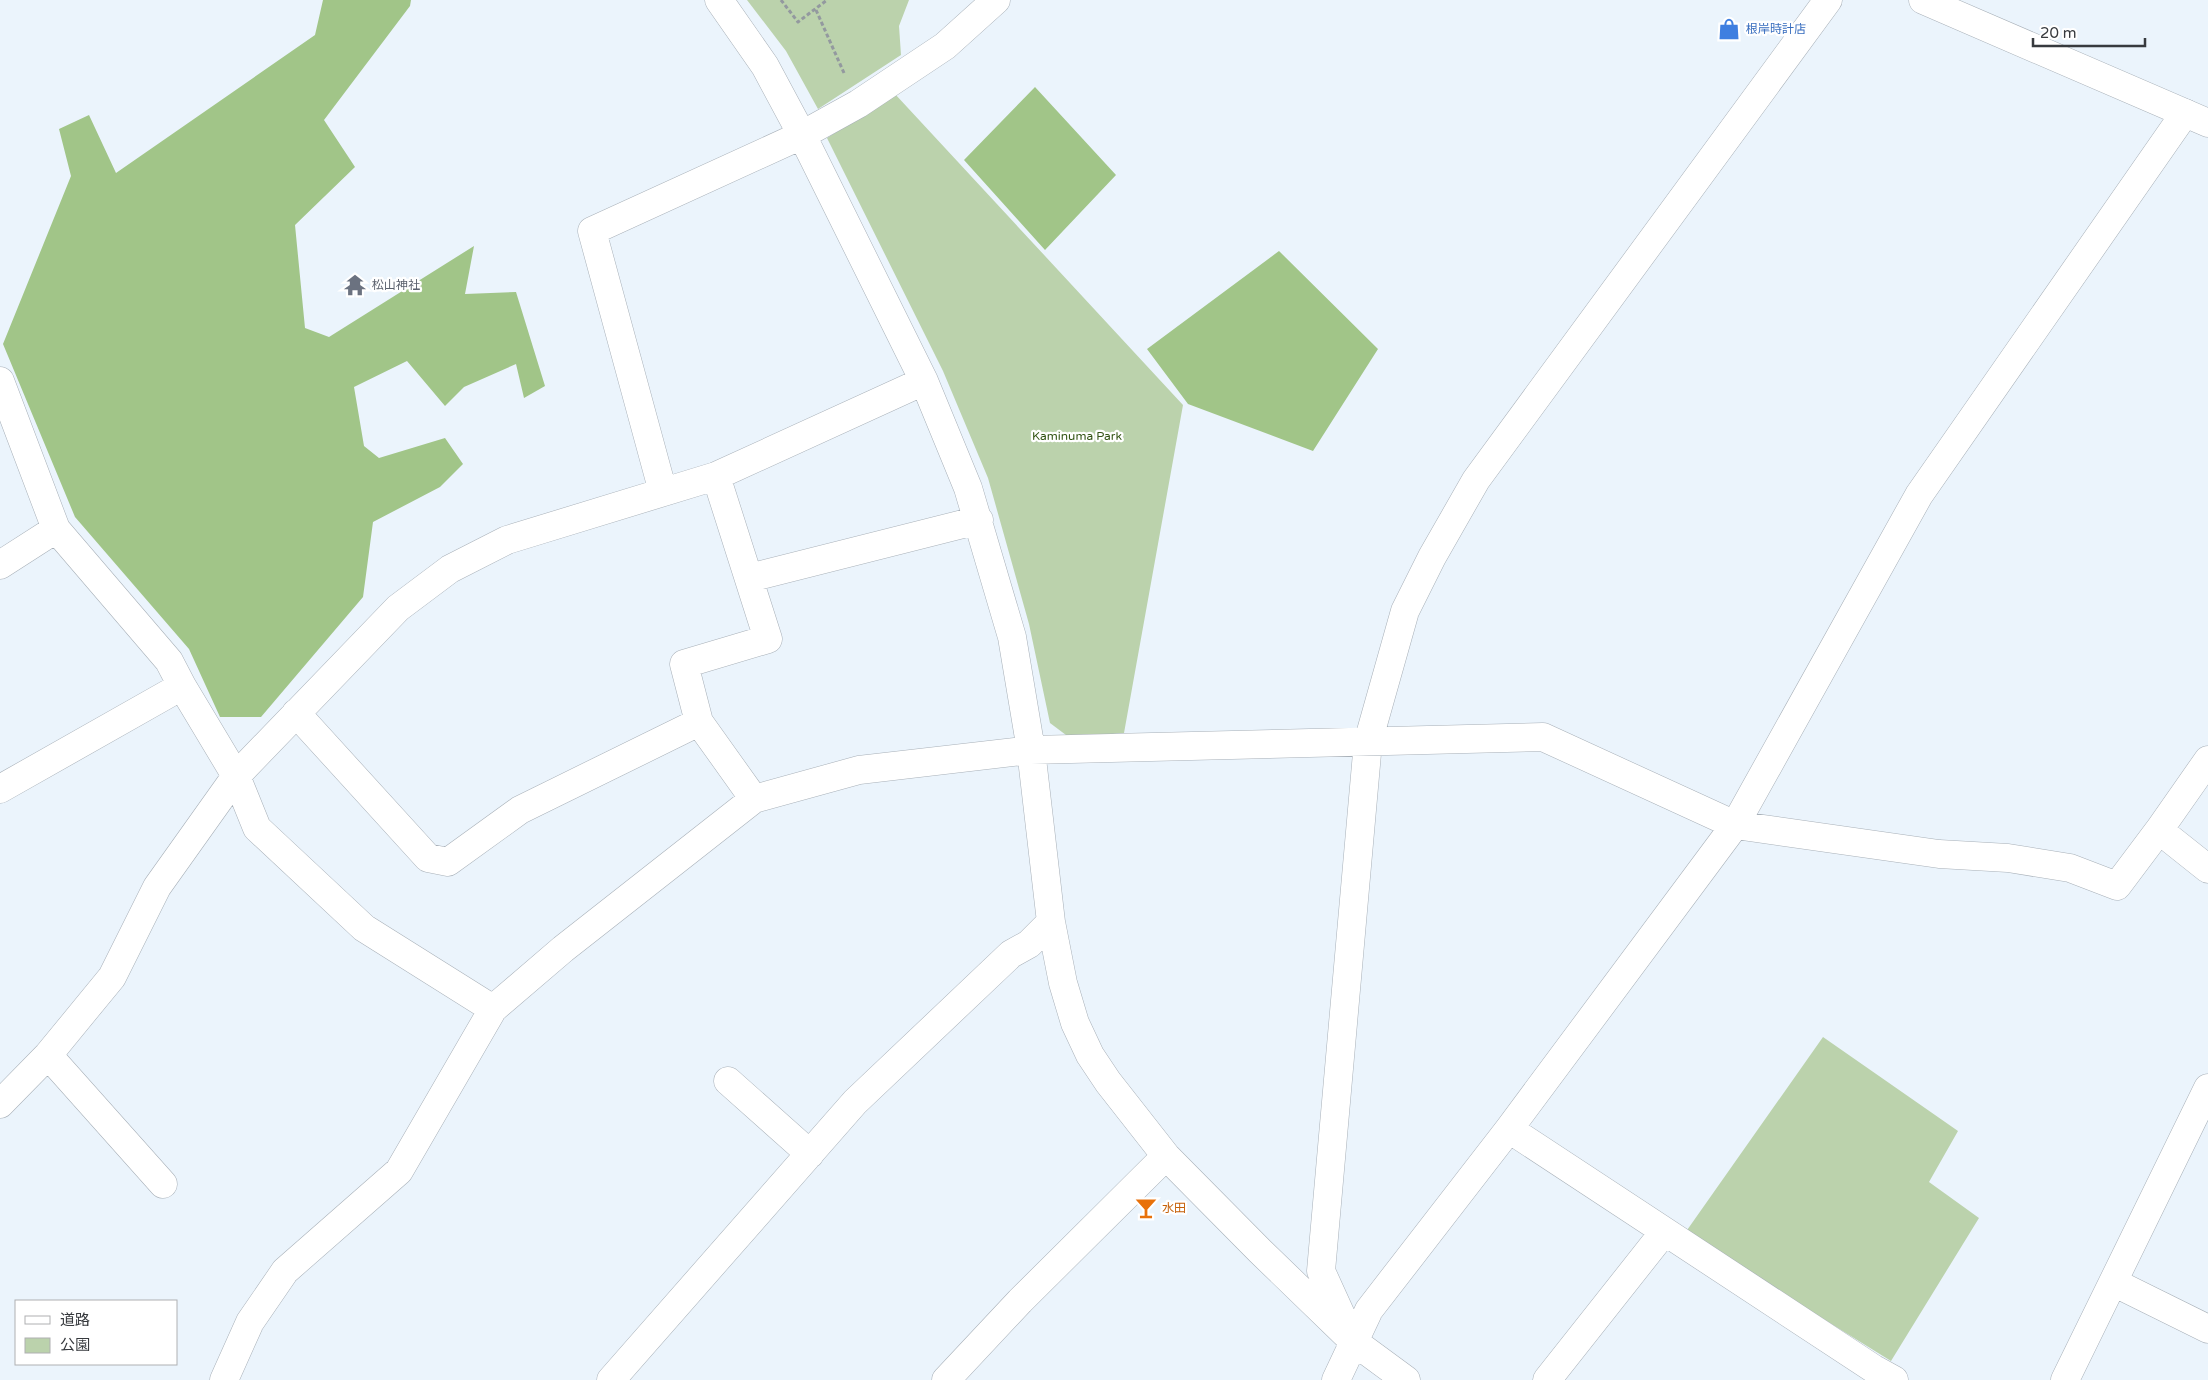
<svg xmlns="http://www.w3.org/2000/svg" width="2208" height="1380" font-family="'Varela Round','Noto Sans JP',sans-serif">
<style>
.green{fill:#bbd2ac}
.forest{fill:#a1c588}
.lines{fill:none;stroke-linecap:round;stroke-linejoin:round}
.minor-casing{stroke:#a8b0b8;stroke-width:29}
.major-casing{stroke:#a8b0b8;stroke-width:29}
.path{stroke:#93999f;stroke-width:3;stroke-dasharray:4 2.5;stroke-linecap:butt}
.minor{stroke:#fff;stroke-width:28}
.major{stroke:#fff;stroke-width:28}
.labels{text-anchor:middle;stroke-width:4.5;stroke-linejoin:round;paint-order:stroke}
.shop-label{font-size:12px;fill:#366cbe;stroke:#fff;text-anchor:start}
.worship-label{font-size:12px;fill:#5b616d;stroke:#fff;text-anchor:start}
.park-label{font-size:12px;fill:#335415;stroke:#fff}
.food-label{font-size:12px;fill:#c56008;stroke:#fff;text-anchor:start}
</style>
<rect width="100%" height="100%" fill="#ebf4fc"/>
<!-- green -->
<path class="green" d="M747 0H909L899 26 901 55 818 109 786 51Z
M895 94 1183 405 1124 733 1070 738 1050 723 1029 624 988 478 943 371 827 138Z
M1823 1037 1958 1131 1929 1182 1979 1218 1891 1361 1685 1233Z"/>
<!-- forest -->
<path class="forest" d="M323 0H411L410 6 324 120 355 167 295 225 305 328 329 337 474 246 465 294 516 292 545 386 524 398 516 364 464 387 445 406 407 361 354 387 364 446 379 458 445 438 463 464 440 487 373 522 363 597 261 717H220L189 649 75 517 3 344 71 176 59 129 89 115 116 173 315 35Z
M1035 87 1116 175 1045 250 964 160Z
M1279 251 1378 349 1313 451 1188 404 1147 349Z"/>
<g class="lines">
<!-- minor casing -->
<g class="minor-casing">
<path id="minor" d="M719 0 765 66 802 135 924 381 968 488 1012 637 1031 750 1051 922 1063 983 1075 1023 1090 1055 1108 1082 1166 1156 1260 1251 1353 1341 1406 1380
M0 381 56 529 169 661 182 686 236 776 257 828 364 928 493 1009
M716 476 768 639 684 664 699 722 754 799
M663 492 592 231 802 135 858 104 945 46 996 0
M0 565 56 529
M749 578 979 520
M296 713 428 858 448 862 520 810 699 722
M2208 760 2159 830 2208 869
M0 789 182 686
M48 1055 163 1184
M728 1081 810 1154
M0 1104 48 1055 112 977 157 887 236 776 398 608 450 569 507 540 716 476 924 381
M1509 1129 1874 1369 1894 1380
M2113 1282 2208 1329
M1346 1326 1321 1271 1368 742 1405 611 1432 557 1476 480 1828 0
M224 1380 250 1322 285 1271 399 1171 493 1009 563 949 754 799 859 770 1031 750 1543 737 1735 825 1939 854 2008 858 2070 868 2117 886 2159 830
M611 1380 855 1102 1011 954 1029 944 1051 922
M946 1380 1020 1301 1166 1156
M1336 1380 1369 1310 1509 1129 1735 825 1919 495 2185 113
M1547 1380 1664 1232
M2065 1380 2208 1088"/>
</g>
<!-- major casing -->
<g class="major-casing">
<path id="major" d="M1923 0 2208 123"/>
</g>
<!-- path -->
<path class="path" d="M781 0 798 22 827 0
M816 10 844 73"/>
<!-- minor -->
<use href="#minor" class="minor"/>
<!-- major -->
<use href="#major" class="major"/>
</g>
<!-- icons -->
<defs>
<g id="shop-bare" transform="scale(1.725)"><path d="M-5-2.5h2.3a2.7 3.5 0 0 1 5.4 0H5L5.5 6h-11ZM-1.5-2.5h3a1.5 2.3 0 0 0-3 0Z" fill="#3f7fe0" stroke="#fff" stroke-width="2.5" paint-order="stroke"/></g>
<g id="temple-bare" transform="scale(1.725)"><path d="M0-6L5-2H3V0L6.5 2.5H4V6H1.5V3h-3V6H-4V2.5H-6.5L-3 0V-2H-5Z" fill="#6b7280" stroke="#fff" stroke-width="2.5" paint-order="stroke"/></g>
<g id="bar-bare" transform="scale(1.725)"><path d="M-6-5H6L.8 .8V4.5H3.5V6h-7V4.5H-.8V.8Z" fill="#e8710a" stroke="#fff" stroke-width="2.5" paint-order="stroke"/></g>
</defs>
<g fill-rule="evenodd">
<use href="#shop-bare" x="1729" y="29"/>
<use href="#temple-bare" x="355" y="285"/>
<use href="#bar-bare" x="1146" y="1208"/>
</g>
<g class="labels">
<!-- shop labels -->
<g class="shop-label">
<text x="1746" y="33">根岸時計店</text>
</g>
<!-- worship labels -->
<g class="worship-label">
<text x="372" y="289">松山神社</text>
</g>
<!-- park labels -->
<g class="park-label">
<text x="1077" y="440">Kaminuma Park</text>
</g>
<!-- food labels -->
<g class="food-label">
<text x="1162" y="1212">水田</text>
</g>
</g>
<!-- legend -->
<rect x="15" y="1300" width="162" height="65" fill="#ffffff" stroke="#afb0b2"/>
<rect x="25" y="1316" width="25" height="8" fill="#ffffff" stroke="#afb0b2"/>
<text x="60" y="1325" font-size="15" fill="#373a3e">道路</text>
<rect x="25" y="1338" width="25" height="15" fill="#bbd2ac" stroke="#afb0b2"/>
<text x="60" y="1350" font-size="15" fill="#373a3e">公園</text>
<!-- scale -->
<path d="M2033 38v8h112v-8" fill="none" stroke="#373a3e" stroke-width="2.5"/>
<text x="2040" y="38" font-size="15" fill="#373a3e" stroke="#ffffff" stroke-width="4" paint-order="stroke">20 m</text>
</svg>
